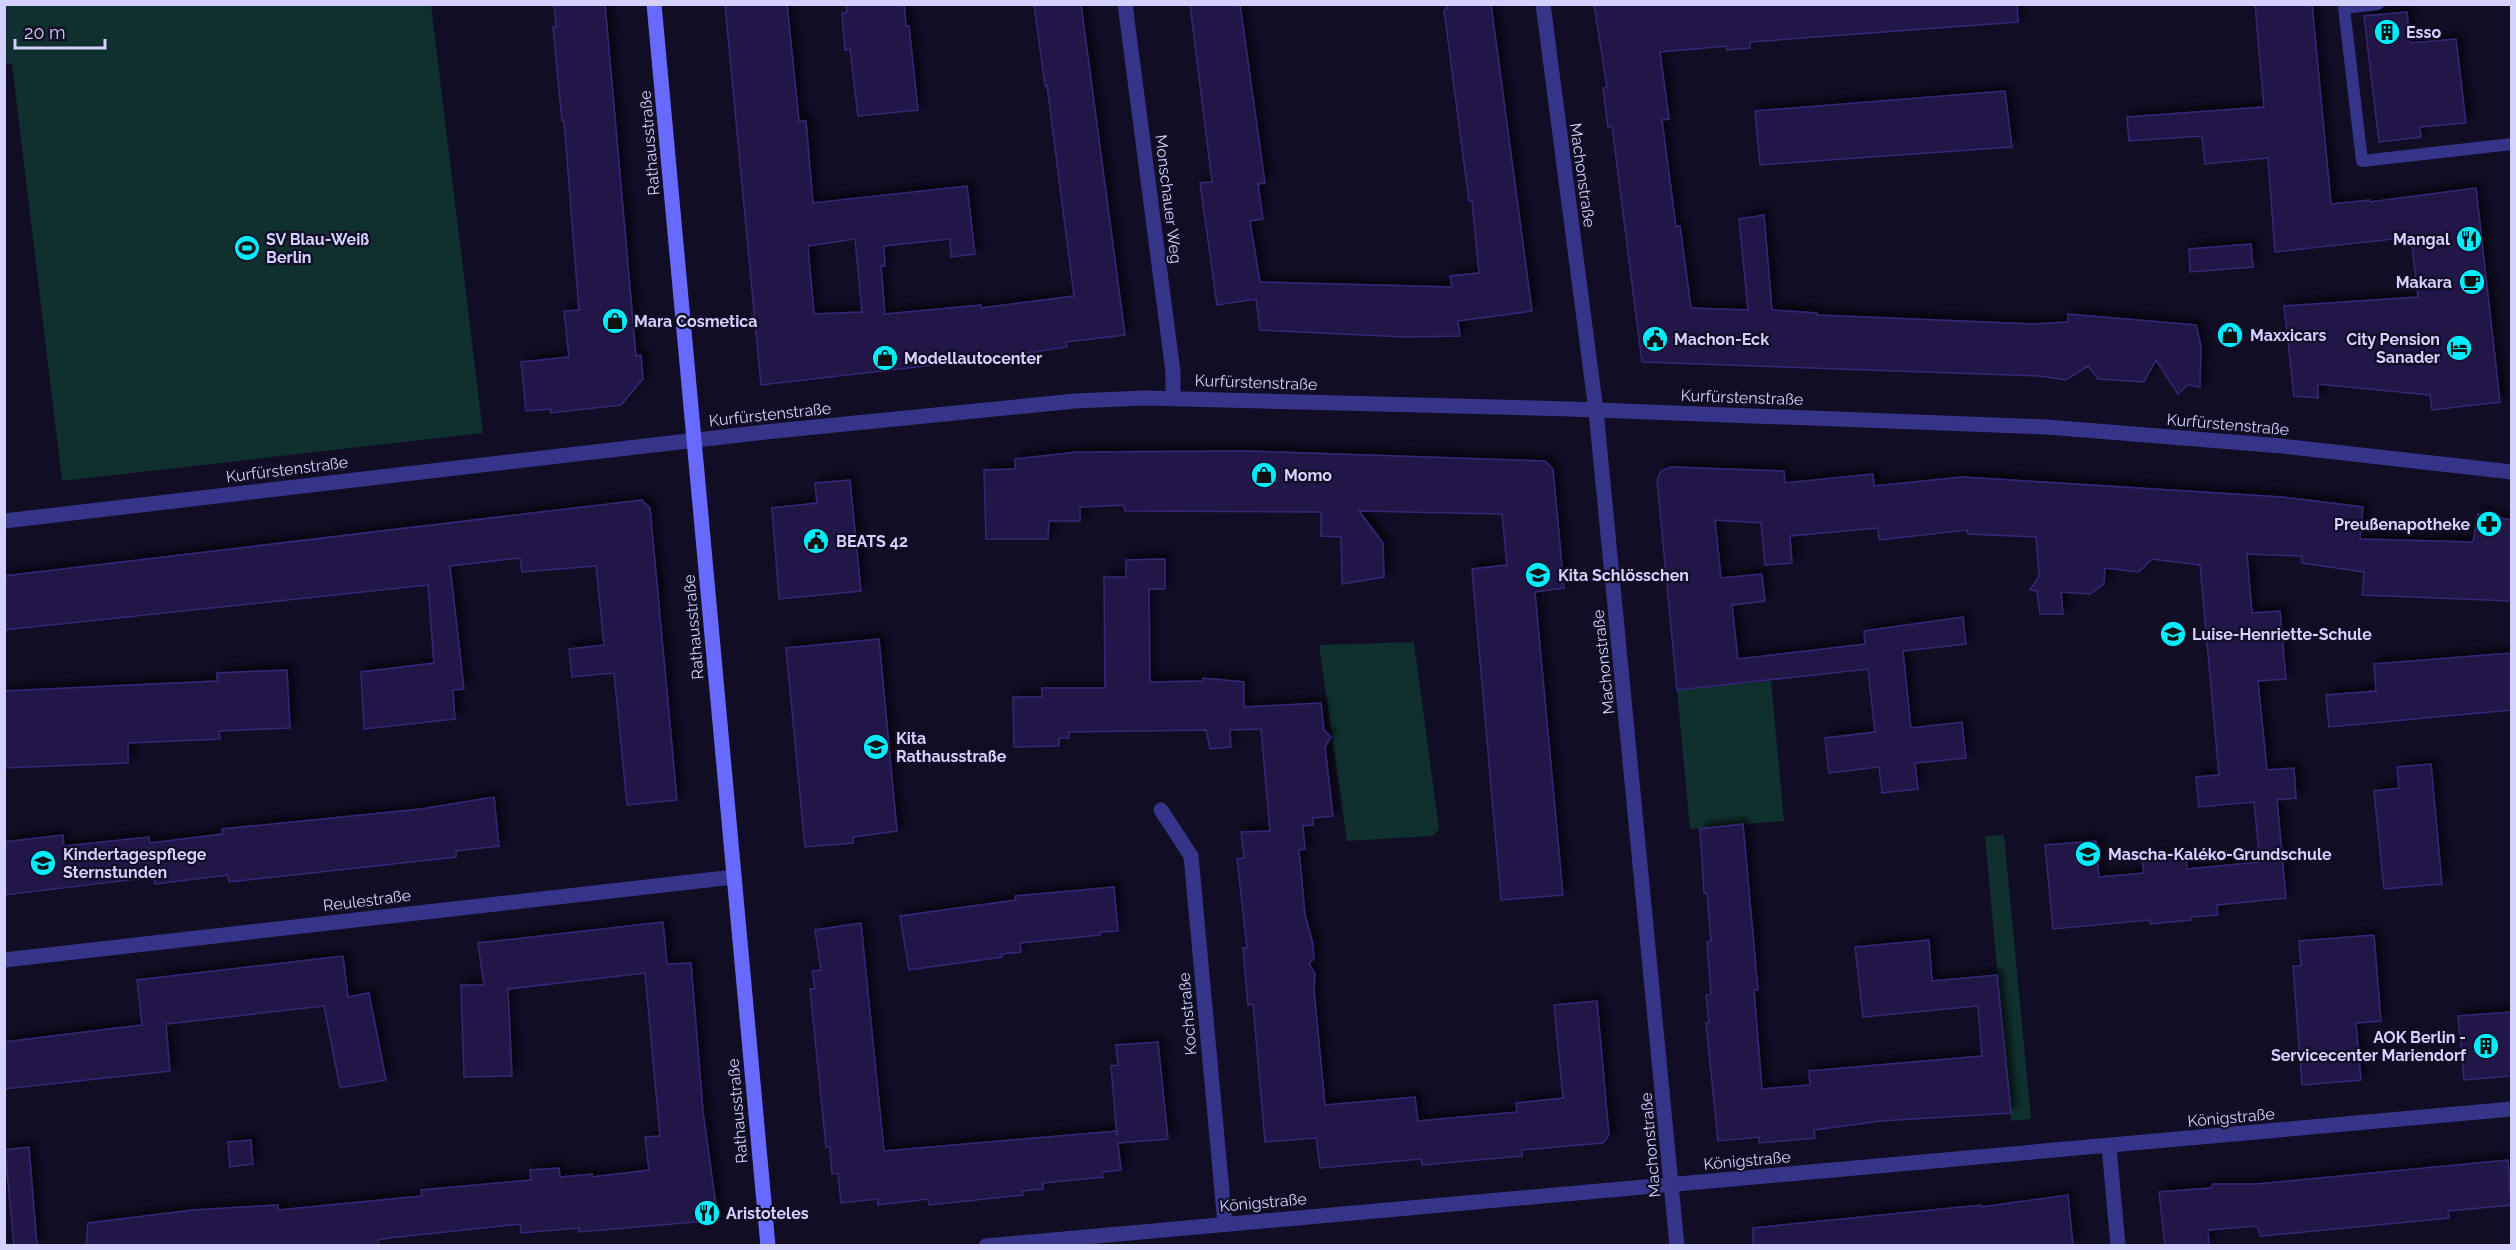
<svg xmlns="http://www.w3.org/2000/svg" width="2516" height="1250" font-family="Raleway,sans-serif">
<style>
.green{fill:#0f302e}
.building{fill:#201748;stroke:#342876;stroke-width:1.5;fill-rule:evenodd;filter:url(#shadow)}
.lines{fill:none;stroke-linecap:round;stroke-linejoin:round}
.service{stroke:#353488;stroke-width:12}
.minor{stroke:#353488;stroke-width:15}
.secondary{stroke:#6869ff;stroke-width:15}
.labels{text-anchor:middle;stroke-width:4.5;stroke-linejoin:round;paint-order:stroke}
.poi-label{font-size:16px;font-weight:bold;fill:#d5d1ff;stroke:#100d25;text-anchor:start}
.street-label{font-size:16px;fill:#d5d1ff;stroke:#100d25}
</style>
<defs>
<filter id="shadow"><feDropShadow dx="5.5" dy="-5.5" stdDeviation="3" flood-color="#0009"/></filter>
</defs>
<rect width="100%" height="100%" fill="#100d25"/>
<!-- green -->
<path class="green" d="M4 5H431L483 433 62 481 12 64H5Z
M1414 642 1439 829 1432 836 1347 841 1319 645Z
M1771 681 1784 821 1690 829 1677 690Z
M2004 835 2031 1119 2011 1121 1985 836Z"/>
<!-- building -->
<path class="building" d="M554 4H605L636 356 641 355 643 379 621 405 551 413V409L526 411 521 362 569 357 564 311 579 310 564 121H562L553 27H556Z
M725 4H787L799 121H806L813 203 967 186 975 254 951 257 950 239 884 246 885 266H881L885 314 981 305V308L1074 296 1047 85 1045 86 1034 4H1081L1125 335 1066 342 1067 347 1003 357 761 385ZM855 239 862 312 814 314 808 246Z
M846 4H904L906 26H909L918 110 858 116 850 49 845 50 842 13 847 12Z
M1190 4H1240L1265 183 1258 184 1263 219 1250 221 1260 282 1452 287 1450 276 1479 273 1472 201H1469L1444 10 1447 9 1446 4H1491L1532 311 1458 321 1460 336 1404 337 1260 330 1256 299 1217 305 1200 183 1212 182Z
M1594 4H2017L2018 22 1750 42V48L1727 50V46L1660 52 1669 119 1662 120 1676 227 1680 226 1691 308 1748 310 1739 219 1764 215 1772 310 1817 313V315L2033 324 2068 322V314L2196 325 2201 346 2200 387 2188 385 2178 394 2156 360 2144 382 2098 379 2088 366 2066 380 2039 376 1642 362 1612 126 1608 127 1603 88 1607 87Z
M2255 4H2312L2331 204 2370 200V202L2476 188 2500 402 2432 410 2430 395 2318 384V398L2294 396 2284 306 2418 297 2411 237 2275 252 2268 158 2205 164 2202 136 2129 141 2127 117 2264 107Z
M2407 12 2410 43 2456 39 2466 123 2420 127 2421 137 2379 142 2364 16Z
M2005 91 2012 147 1760 165 1755 111Z
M2251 244 2253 267 2190 272 2189 249Z
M1246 451 1545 461 1553 469 1564 588 1535 592 1563 895 1501 900 1472 569 1507 565 1502 514 1359 511 1383 543 1384 577 1342 584 1341 537 1321 536V512L1125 511 1124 505 1080 507V521H1049L1048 539H986L984 470 1015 469V459L1078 452Z
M1671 467 1784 471 1785 483 1873 474 1874 486 1962 477 2282 497 2363 507 2360 539 2473 542 2478 514 2511 520V601L2362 595 2364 572 2302 563V556L2247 554 2252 613 2280 611 2286 679 2258 681 2267 770 2294 768 2296 798 2277 800 2286 898 2217 905 2218 915 2191 917V920L2150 924V920L2053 929 2045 845 2096 841 2099 877 2144 873 2142 858 2186 854 2187 869 2260 862 2254 802 2199 807 2196 777 2219 775 2200 565 2152 559 2139 572 2105 568 2104 584 2090 594 2061 592 2063 614H2040L2037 591 2030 590 2039 576 2036 537 1968 534 1967 530 1879 540 1878 528 1790 536 1792 563 1765 565 1761 523 1715 520 1721 578 1762 574 1765 601 1732 605 1738 659 1865 644 1864 631 1963 617 1966 644 1903 651 1911 728 1962 722 1966 758 1915 763 1918 789 1882 793 1879 767 1829 773 1825 738 1875 732 1868 669 1677 690 1657 480 1661 471Z
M850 480 861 591 779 599 772 508 817 503 815 483Z
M642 500 650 508 677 800 627 805 614 673 572 677 569 649 604 645 596 566 522 572 520 558 450 566 464 689 453 690 455 719 364 729 361 672 434 663 428 585 4 630V576Z
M1165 559V589H1149L1150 682 1203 681V678L1244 682V707L1321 703 1324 730 1331 737 1325 747 1333 816 1313 818V825L1303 826 1305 849 1299 850 1305 915 1313 944 1314 958 1309 964 1315 974 1314 990 1325 1105 1415 1097 1418 1121 1517 1112 1516 1103 1563 1098 1554 1005 1597 1001 1609 1135 1603 1143 1522 1150V1156L1422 1165 1421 1159 1320 1168 1316 1138 1265 1142 1253 1004 1248 1005 1243 948H1247L1237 859 1244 858 1241 832 1270 831 1261 729 1230 730 1231 747 1210 749 1206 730 1069 732V738H1059V746L1014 747 1013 697H1042V688H1105L1104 577H1126V560Z
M879 639 897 831 853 837V843L805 847 786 648Z
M2511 653V710L2329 727 2326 695 2376 691 2374 664Z
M287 670 290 728 219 731 220 739 128 743V763L4 768V691L217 681V673Z
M2431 764 2442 884 2384 889 2374 791 2399 788 2397 767Z
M494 797 499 846 456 851V857L229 882 228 875 155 884 154 877 4 895V842L63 835 64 846 149 837 150 843 223 834 222 829 421 809Z
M1743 824 1758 990H1754L1762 1089 1810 1085 1809 1071 1982 1056 1978 1006 1863 1017 1855 947 1929 940 1932 981 1997 975 2011 1113 1881 1121 1814 1130 1815 1138 1759 1143V1137L1718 1141 1706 1023H1709L1706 995 1711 994 1707 942 1711 941 1707 893H1704L1700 829Z
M1114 887 1118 931 1100 932V935L1020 943 1021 952 1002 954V957L909 970 900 916 1016 900 1015 896Z
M663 922 667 964 691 963 703 1112 718 1220 579 1232V1228L521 1233 520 1224 389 1238 378 1240V1245H86L88 1223 193 1210 278 1205V1210L422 1196 421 1190 531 1180 530 1170 559 1168 560 1177 592 1174V1177L649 1170 645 1137 660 1136 645 973 508 989 512 1076 464 1077 461 985H484L478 943Z
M861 923 884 1151 1117 1131V1136L1111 1066 1118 1065 1116 1045 1158 1042 1168 1139 1118 1143 1121 1170 1102 1172 1103 1177 1043 1183V1189L1022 1191 1023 1195 929 1205 928 1199 878 1205V1199L841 1203 838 1173 832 1174 830 1147H826L810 989H815L812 971 821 970 815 930Z
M2374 935 2381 1021 2356 1023 2361 1080 2302 1085 2293 966H2301L2299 941Z
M343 956 348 997 369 993 386 1080 340 1088 324 1006 166 1024 170 1071 4 1089V1042L142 1025 137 980Z
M2511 1012V1076L2464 1080 2458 1016Z
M251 1140 253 1164 230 1167 228 1142Z
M29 1147 37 1245H14L5 1150Z
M2508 1160 2511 1205 2448 1211 2449 1218 2261 1236 2257 1226 2208 1230 2209 1245H2165L2159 1192 2211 1188 2213 1184H2257Z
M2068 1195 2073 1245H1753V1228L1981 1205V1207Z"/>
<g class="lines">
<!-- service -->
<path class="service" d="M2378 4 2344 8 2362 161 2512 144"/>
<!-- minor -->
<path class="minor" d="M1125 4 1173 372V398
M1543 4 1596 411 1677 1246
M4 521 765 432 1075 401 1145 398 1570 409 2047 427 2282 446 2512 472
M1161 810 1191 856 1225 1224
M4 960 734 877
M2109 1146 2118 1246
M986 1246 2512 1109"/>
<!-- secondary -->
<path class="secondary" d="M654 4 768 1246"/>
</g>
<!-- icons -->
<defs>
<g id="building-disc" transform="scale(1.35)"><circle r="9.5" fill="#00ebfc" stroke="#100d25"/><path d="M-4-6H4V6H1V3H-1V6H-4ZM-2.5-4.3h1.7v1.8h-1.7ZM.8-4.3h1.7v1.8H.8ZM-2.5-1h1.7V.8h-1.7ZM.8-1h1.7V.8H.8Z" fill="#111"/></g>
<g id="restaurant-disc" transform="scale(1.35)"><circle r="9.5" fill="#00ebfc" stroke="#100d25"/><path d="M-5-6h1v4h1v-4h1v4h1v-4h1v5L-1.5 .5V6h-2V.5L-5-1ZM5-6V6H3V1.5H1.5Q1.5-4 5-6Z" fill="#111"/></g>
<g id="stadium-disc" transform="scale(1.35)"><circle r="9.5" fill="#00ebfc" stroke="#100d25"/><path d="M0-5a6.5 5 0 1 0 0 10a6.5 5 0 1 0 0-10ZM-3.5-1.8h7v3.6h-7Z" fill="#111"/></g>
<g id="cafe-disc" transform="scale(1.35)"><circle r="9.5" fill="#00ebfc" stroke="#100d25"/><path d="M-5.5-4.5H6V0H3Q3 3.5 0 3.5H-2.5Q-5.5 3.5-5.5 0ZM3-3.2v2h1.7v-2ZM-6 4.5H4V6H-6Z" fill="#111"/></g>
<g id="shop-disc" transform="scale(1.35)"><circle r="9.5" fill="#00ebfc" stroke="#100d25"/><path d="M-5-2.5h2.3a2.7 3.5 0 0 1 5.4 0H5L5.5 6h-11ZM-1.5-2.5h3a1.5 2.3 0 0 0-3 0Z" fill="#111"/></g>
<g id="civic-disc" transform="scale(1.35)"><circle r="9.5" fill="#00ebfc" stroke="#100d25"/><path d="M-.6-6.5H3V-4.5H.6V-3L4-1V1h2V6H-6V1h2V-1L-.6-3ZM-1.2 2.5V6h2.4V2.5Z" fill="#111"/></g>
<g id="hotel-disc" transform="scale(1.35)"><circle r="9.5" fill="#00ebfc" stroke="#100d25"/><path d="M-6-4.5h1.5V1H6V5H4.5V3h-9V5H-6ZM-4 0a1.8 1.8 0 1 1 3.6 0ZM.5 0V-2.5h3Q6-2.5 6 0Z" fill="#111"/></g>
<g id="pharmacy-disc" transform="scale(1.35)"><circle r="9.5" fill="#00ebfc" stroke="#100d25"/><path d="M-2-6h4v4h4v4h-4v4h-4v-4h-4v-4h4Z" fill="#111"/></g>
<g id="school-disc" transform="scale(1.35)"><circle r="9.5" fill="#00ebfc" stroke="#100d25"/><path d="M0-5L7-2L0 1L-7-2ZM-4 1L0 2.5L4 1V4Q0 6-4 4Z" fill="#111"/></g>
</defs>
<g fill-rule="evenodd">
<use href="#building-disc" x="2387" y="32"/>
<use href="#restaurant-disc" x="2469" y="239"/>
<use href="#stadium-disc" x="247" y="248"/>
<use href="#cafe-disc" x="2472" y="282"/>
<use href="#shop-disc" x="615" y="321"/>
<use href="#shop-disc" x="2230" y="335"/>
<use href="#civic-disc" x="1655" y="339"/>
<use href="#hotel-disc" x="2459" y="348"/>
<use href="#shop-disc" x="885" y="358"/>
<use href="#shop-disc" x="1264" y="475"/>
<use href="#pharmacy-disc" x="2489" y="524"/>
<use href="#civic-disc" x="816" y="541"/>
<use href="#school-disc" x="1538" y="575"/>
<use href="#school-disc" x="2173" y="634"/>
<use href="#school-disc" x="876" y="747"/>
<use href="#school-disc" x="2088" y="854"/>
<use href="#school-disc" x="43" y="863"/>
<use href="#building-disc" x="2486" y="1046"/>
<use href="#restaurant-disc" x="707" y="1213"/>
</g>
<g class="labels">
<!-- poi labels -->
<g class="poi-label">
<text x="2406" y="38">Esso</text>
<text x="266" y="245">SV Blau-Weiß<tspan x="266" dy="18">Berlin</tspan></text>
<text x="2450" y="245" text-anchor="end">Mangal</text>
<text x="2452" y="288" text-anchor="end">Makara</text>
<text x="634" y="327">Mara Cosmetica</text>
<text x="2250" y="341">Maxxicars</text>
<text x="1674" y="345">Machon-Eck</text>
<text x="2440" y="345" text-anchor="end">City Pension<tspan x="2440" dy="18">Sanader</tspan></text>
<text x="904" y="364">Modellautocenter</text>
<text x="1284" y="481">Momo</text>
<text x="2470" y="530" text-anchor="end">Preußenapotheke</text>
<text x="836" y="547">BEATS 42</text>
<text x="1558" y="581">Kita Schlösschen</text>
<text x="2192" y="640">Luise-Henriette-Schule</text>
<text x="896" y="744">Kita<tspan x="896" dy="18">Rathausstraße</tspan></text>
<text x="63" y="860">Kindertagespflege<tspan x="63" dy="18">Sternstunden</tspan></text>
<text x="2108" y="860">Mascha-Kaléko-Grundschule</text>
<text x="2466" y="1043" text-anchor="end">AOK Berlin -<tspan x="2466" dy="18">Servicecenter Mariendorf</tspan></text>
<text x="726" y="1219">Aristoteles</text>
</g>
<!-- street labels -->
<g class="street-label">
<text transform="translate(649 143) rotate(-95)" y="6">Rathausstraße</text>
<text transform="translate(1583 175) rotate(82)" y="6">Machonstraße</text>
<text transform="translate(1169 199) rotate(83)" y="6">Monschauer Weg</text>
<text transform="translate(1256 382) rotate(2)" y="6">Kurfürstenstraße</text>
<text transform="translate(1742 397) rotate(2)" y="6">Kurfürstenstraße</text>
<text transform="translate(770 414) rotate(-6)" y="6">Kurfürstenstraße</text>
<text transform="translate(2228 424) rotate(5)" y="6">Kurfürstenstraße</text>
<text transform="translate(287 469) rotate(-7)" y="6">Kurfürstenstraße</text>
<text transform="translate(693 627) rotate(-95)" y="6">Rathausstraße</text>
<text transform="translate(1603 662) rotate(-96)" y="6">Machonstraße</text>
<text transform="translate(367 900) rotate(-7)" y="6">Reulestraße</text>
<text transform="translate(1187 1014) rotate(-95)" y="6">Kochstraße</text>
<text transform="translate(737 1111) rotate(-95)" y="6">Rathausstraße</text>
<text transform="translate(2231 1117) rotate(-5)" y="6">Königstraße</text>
<text transform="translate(1650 1145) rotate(-95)" y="6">Machonstraße</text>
<text transform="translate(1747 1160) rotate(-5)" y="6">Königstraße</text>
<text transform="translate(1263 1202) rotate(-5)" y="6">Königstraße</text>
</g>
</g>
<!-- border -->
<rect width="2516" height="1250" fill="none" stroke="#d5d1ff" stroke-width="12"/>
<!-- scale -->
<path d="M15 39v9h90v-9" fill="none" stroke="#d5d1ff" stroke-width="3"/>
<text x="24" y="39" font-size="18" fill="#d5d1ff" stroke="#100d25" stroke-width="4.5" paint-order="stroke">20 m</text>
</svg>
